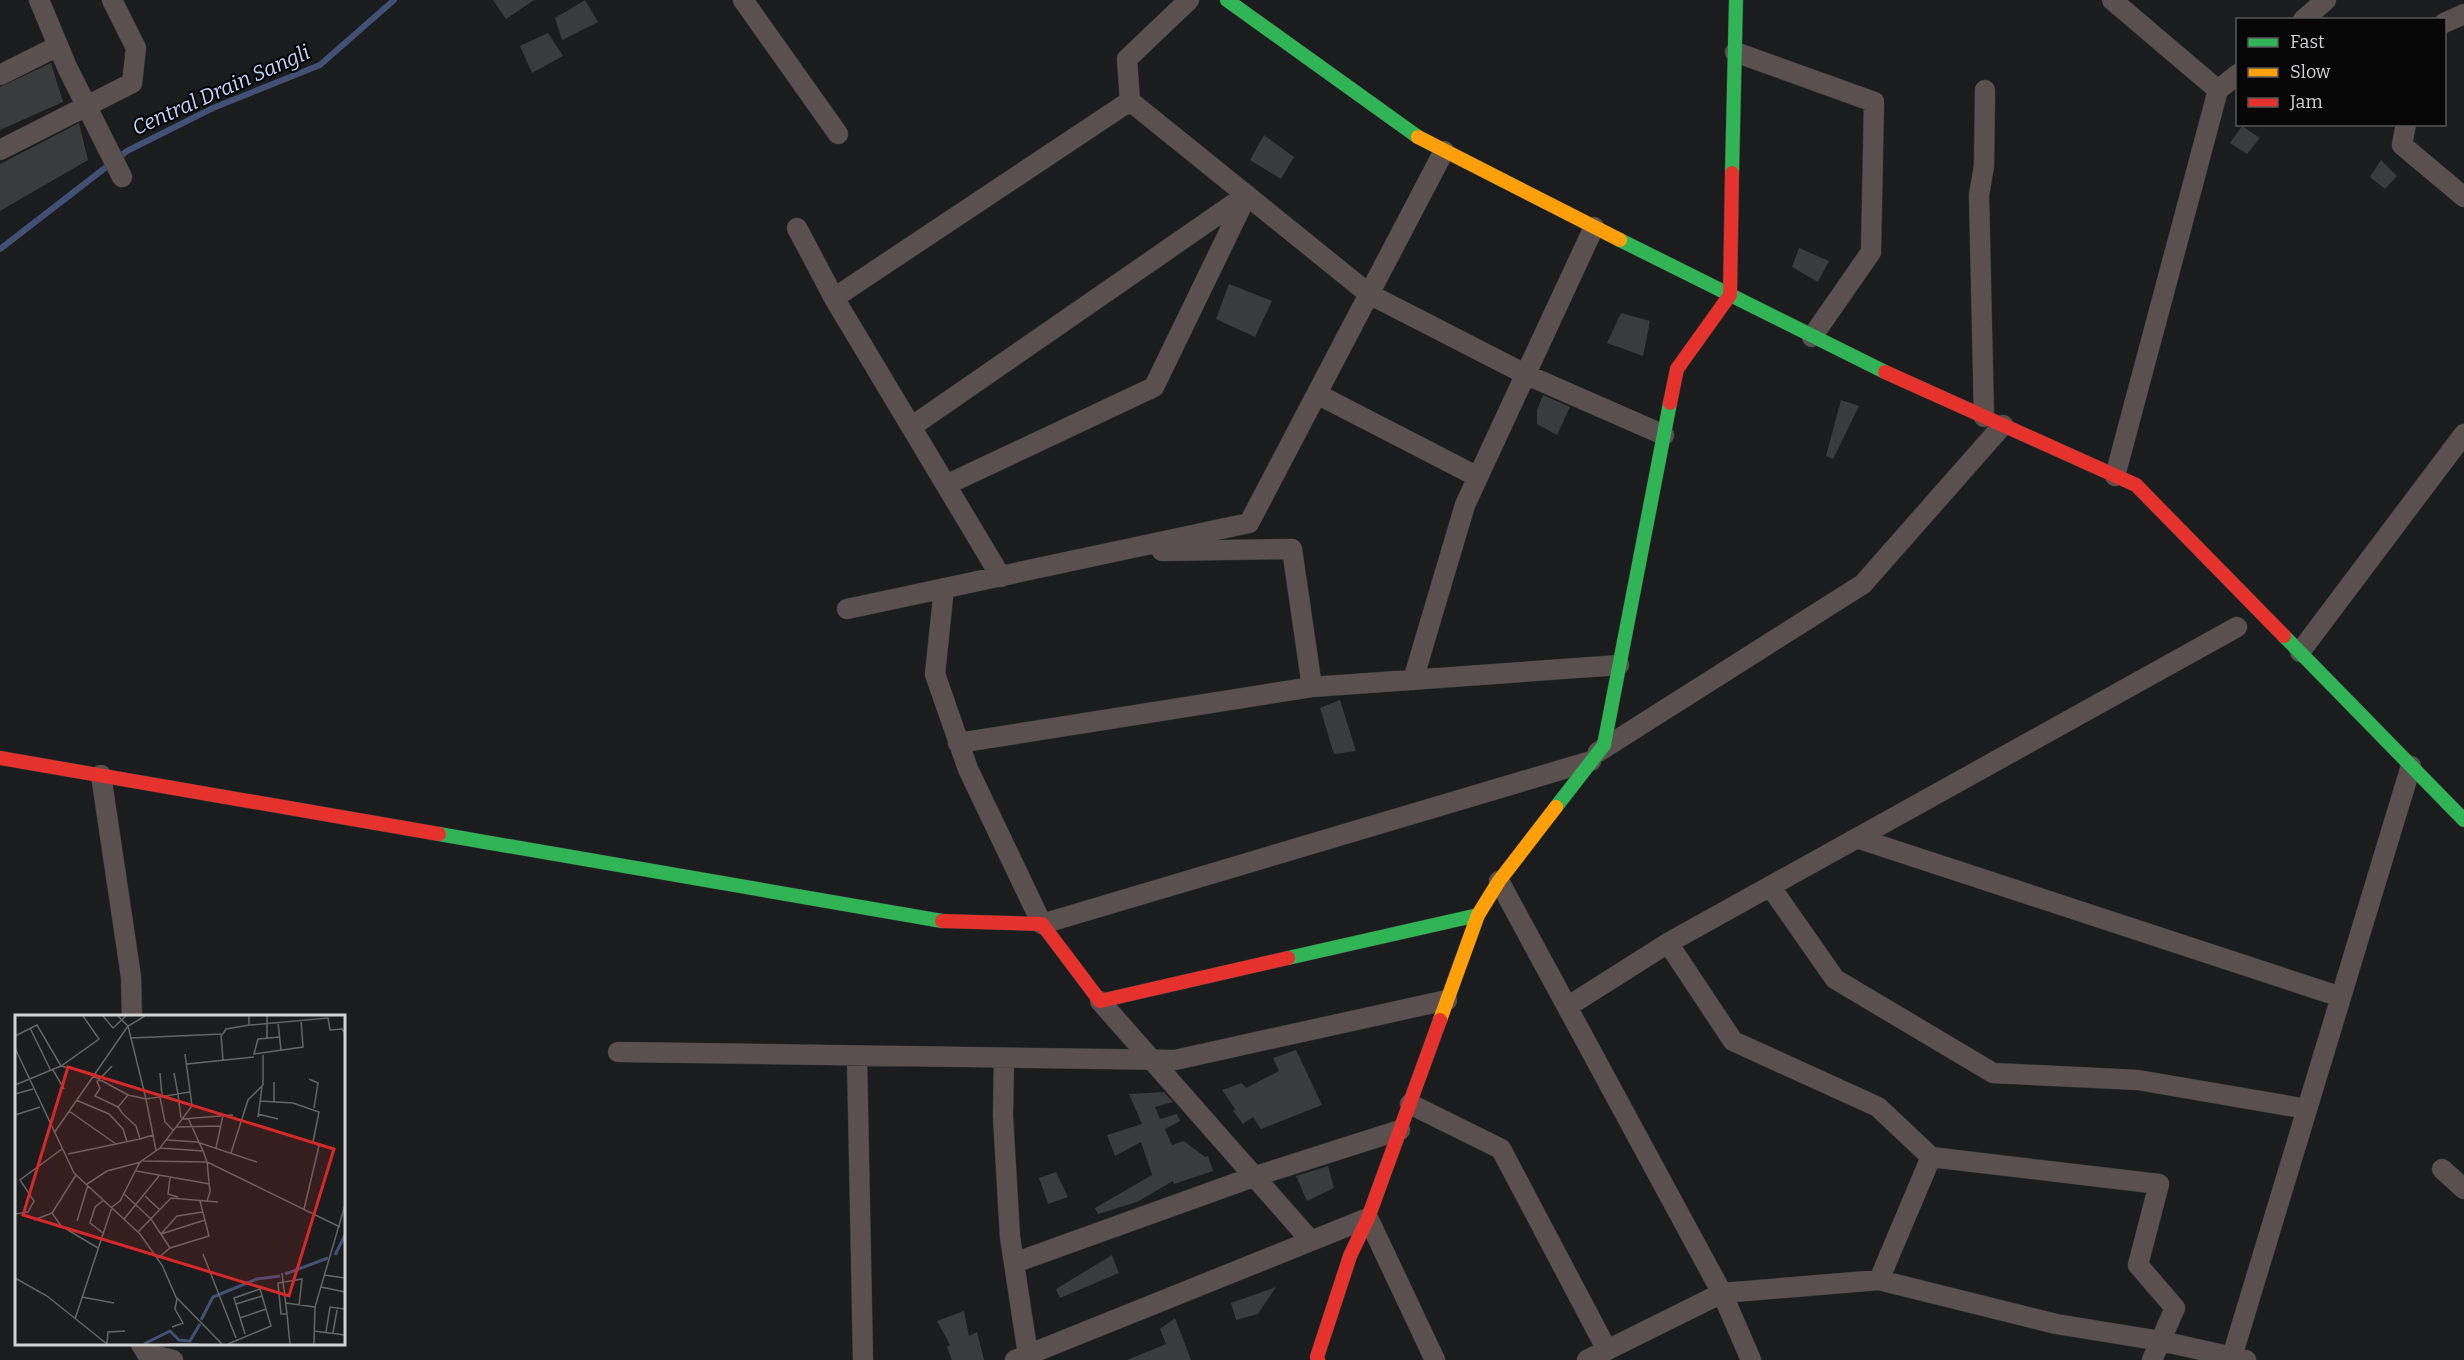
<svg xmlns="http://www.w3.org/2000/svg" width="2464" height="1360" font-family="Bitter,serif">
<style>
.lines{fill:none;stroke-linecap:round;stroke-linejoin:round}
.stream{stroke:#435075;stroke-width:6}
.building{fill:#3a3b3c}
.street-casing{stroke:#353637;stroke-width:21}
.fast-casing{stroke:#353637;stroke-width:15}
.slow-casing{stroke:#353637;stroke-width:15}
.jam-casing{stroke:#353637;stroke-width:15}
.street{stroke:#5b5050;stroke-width:20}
.fast{stroke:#30b455;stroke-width:14}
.slow{stroke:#ff9f0a;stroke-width:14}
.jam{stroke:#e5322d;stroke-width:14}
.labels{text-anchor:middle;stroke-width:4.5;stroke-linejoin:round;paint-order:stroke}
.water-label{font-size:21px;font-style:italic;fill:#c4d3fd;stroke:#060607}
.inset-river{fill:none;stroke:#435075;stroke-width:3}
.inset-road{fill:none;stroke:#646567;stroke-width:1.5}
.view{fill:#d62828;fill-opacity:0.15;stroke:#d62828;stroke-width:3}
.inset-edge{fill:none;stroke:#d2d3d5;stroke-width:3}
</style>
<rect width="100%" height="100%" fill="#1b1c1d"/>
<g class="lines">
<!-- stream -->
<path class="stream" d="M0 249 127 151 213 108 320 65 394 0"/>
</g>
<!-- building -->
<path class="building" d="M493 0H534L506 19Z
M585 0 598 22 562 40 555 18Z
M548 33 563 56 532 73 520 46Z
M51 63 63 102 0 130V87Z
M79 123 88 160 0 211V164Z
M2242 126 2260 138 2247 154 2230 143Z
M1264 135 1294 157 1281 179 1250 160Z
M2381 160 2397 176 2385 189 2370 177Z
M1799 248 1829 261 1818 282 1792 267Z
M1229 284 1272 301 1255 337 1216 319Z
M1621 313 1650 321 1643 356 1607 343Z
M1543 395 1570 407 1557 435 1537 424V410Z
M1841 400 1859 406 1833 459 1826 456Z
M1340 700 1356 751 1334 754 1320 708Z
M1296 1050 1322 1105 1261 1129 1253 1117 1243 1124 1233 1111 1235 1109 1222 1090 1242 1083 1246 1088 1279 1071 1273 1058Z
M1164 1092 1173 1102 1155 1107 1160 1119 1177 1114 1180 1121 1165 1129 1172 1145 1184 1141 1205 1157 1208 1156 1213 1171 1174 1184 1173 1181 1137 1202 1098 1214 1095 1208 1152 1175 1141 1142 1115 1156 1107 1135 1142 1124 1129 1094Z
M1328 1166 1334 1188 1307 1201 1296 1176Z
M1056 1172 1068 1197 1048 1204 1039 1178Z
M1112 1255 1119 1273 1060 1298 1056 1289Z
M1276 1287 1258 1314 1236 1320 1231 1303Z
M964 1311 969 1336 977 1332 984 1360H952L947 1347 950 1345 937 1321Z
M1175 1318 1191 1360H1127L1166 1344 1160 1329Z"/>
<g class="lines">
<!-- street casing -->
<g class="street-casing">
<path id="street" d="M39 0 67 67 122 177
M743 0 838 134
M2112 0 2218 90 2115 476
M2303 20 2326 0
M2444 23 2464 14
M1735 52 1874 102 1871 252 1812 337
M0 75 58 46
M2218 90 2238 74
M1130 101 1369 294 1527 375 1664 435
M2406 124 2402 145 2464 197
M0 150 132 83 136 48 112 0
M797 228 834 298
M1317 394 1478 477
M1984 417 1979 195 1984 166 1985 90
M911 427 1245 196
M946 485 1154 387 1247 195
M1162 551 1292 549 1312 687
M1001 577 834 298 1130 101 1127 59 1189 0
M944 588 935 674 968 769 1042 924 1591 761
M847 609 1249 523 1444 151
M2300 652 2464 434
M1413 680 1465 505 1594 227
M958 743 1312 687 1619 665
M1598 752 1863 584 2003 425
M101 775 131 977 132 1016
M1857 838 2341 997
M1499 881 1722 1293 1879 1280 1931 1157 1878 1107 1733 1041 1668 943 1567 1007
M1770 886 1835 979 1993 1073 2138 1080 2307 1109
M1668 943 2237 627
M1100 1001 1311 1241
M618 1052 1175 1060 1447 1000
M857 1056 863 1360
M1004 1058 1003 1116 1010 1237 1028 1355
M1410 1104 1501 1149 1607 1350
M1931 1157 2159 1184 2138 1265 2175 1308 2152 1360
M2442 1169 2464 1189
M1014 1263 1253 1177 1400 1130
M1879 1280 2056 1324 2161 1341 2246 1360
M141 1344 147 1354 173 1360
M1015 1360 1368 1218 1435 1360
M1587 1360 1722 1293 1751 1360
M2231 1360 2411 766"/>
</g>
<!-- fast casing -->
<g class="fast-casing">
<path id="fast" d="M1227 0 1418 137
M1732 173 1736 0
M1620 240 1885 372
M2284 636 2464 820
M1556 807 1604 745 1670 403
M439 834 942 921
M1288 958 1478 915"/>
</g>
<!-- slow casing -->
<g class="slow-casing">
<path id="slow" d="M1418 137 1620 240
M1440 1020 1478 915 1499 881 1556 807"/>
</g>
<!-- jam casing -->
<g class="jam-casing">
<path id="jam" d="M1885 372 2136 485 2284 636
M1670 403 1677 369 1730 295 1732 173
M0 758 439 834
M942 921 1042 924 1100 1001 1288 958
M1318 1360 1317 1357 1350 1256 1368 1218 1440 1020"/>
</g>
<!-- street -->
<use href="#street" class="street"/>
<!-- fast -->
<use href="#fast" class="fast"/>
<!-- slow -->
<use href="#slow" class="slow"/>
<!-- jam -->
<use href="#jam" class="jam"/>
</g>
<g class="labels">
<!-- water labels -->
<g class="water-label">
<text transform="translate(221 90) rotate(-24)" y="7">Central Drain Sangli</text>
</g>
</g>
<!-- overview -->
<g transform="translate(15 1015)">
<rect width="330" height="330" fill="#1b1c1d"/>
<path class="inset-river" d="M320 240 330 220M270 259 313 243M186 305 198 282 242 264 265 261M129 329 155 316 164 325 175 326 185 309"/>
<path class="inset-road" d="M88 1 98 13 111 1M130 1 113 11 131 84 163 79 166 103M263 7 266 35M235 10 313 3 315 15 327 14 330 18M15 13 36 56M206 19 208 46M0 21 22 10 46 51 71 57 113 80M265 22 243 24 239 39 288 32 286 5M116 23 208 19 211 14 234 10V1M252 23V1M0 33 59 158 125 219 147 250 161 282 207 329M172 49 239 42M97 51 82 67 85 73 80 81 103 92M38 55 49 74M145 58 147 81M159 58 163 79 175 77M294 64 303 68 299 93M259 67V87M0 70 46 51 84 24 68 1M0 79 18 74M145 82 150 107 158 115M61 85 94 99 108 114 112 127M245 86 278 88 304 97 298 127 304 131 289 194M54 96 101 129M243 99 263 104M0 100 25 92M243 102 247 72M173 103 188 136M167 104 218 100M161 112 206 111M39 118 113 11 103 1M138 120 125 124 121 111 108 99 103 92 113 80 131 84 138 120 141 135M152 125 182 127 242 147M145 133 188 136 192 147 325 212M201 133 208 100M216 138 233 85 248 70V40M53 139 125 124M128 146 192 147 195 177 192 186M121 156 195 169M61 160 37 198 46 211 83 233M155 163 153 179 163 182M72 169 92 156 126 147M109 179 136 204 155 233M130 181 145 195M0 199 13 197 19 186 5 165 47 134M109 204 144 161M19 205 37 198M62 206 73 170M123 217 156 183 203 187M88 218 75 208 80 192 89 185M146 219 162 201 188 197M146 219 190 205M188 239 221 323M143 243 155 233 194 221 185 186M267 258 272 299M309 260 330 263M0 263 32 281 92 329M306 272 330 277M67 282 99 288M271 288 300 292M221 289 247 281M225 303 251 294M60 304 97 192 105 186 125 147 145 133 177 91 170 39M157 312 168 308 160 294 162 284M299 316 330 320M311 317 315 292 330 294M318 318 322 295M92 329 93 317 110 316M154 329H184M213 329 256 311 245 274 219 283 230 319M275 329 272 299H266L263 268 287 264 284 290M299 329 300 292 330 190"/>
<path class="view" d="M53 52 319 134 274 281 8 200Z"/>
<rect width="330" height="330" class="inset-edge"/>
</g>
<!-- legend -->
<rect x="2236" y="18" width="210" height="108" fill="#060607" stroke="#585859" stroke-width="1.5"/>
<rect x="2248" y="38" width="30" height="9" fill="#30b455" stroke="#585859" stroke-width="1.5"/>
<text x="2290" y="48" font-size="18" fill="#d2d3d5">Fast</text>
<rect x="2248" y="68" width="30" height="9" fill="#ff9f0a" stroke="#585859" stroke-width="1.5"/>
<text x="2290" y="78" font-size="18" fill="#d2d3d5">Slow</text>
<rect x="2248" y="98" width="30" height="9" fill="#e5322d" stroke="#585859" stroke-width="1.5"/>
<text x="2290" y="108" font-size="18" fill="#d2d3d5">Jam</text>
</svg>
